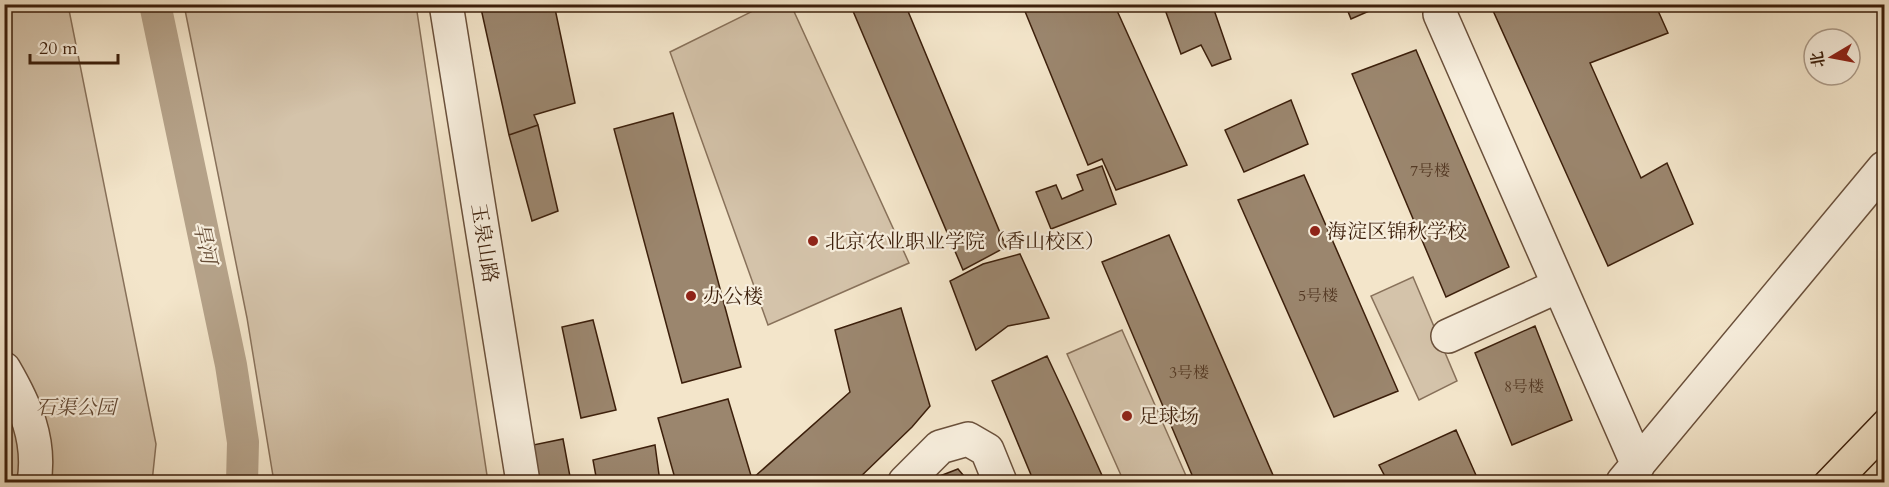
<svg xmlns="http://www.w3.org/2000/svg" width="1889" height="487" font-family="Cardo,'Noto Serif SC',serif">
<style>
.green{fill:#d4c3aa;stroke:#88715a;stroke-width:1.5}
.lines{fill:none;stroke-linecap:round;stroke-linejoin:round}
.canal{stroke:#b5a289;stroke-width:32}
.building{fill:#9b866e;stroke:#3c1f0b;stroke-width:1.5}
.minor-casing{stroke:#6a503b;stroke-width:36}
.minor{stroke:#f7eedd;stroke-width:33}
.tram{stroke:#3c1f0b;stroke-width:1.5}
.poi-dot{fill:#8f2418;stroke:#f7eedd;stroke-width:2}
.labels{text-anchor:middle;stroke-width:4.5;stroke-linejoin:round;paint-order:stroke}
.number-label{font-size:16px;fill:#543924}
.poi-label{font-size:20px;fill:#3c1f0b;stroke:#f7eedd;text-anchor:start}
.street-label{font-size:20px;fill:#3c1f0b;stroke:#f7eedd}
.park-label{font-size:20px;font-style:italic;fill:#624833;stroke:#f7eedd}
.water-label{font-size:21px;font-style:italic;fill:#664d37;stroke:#f7eedd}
</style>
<rect width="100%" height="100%" fill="#f3e5ca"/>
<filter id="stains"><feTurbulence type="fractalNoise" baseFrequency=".00333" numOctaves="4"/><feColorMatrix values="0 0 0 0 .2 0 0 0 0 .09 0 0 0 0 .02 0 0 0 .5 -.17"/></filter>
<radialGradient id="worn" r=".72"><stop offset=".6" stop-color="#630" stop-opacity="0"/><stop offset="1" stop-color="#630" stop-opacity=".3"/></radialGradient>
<!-- green -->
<path class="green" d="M4 5H68L156 444 152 482H5Z
M184 5H416L488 482H274L247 318Z
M765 5H791L909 263 768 325 670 52Z
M1413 277 1457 381 1419 400 1371 296Z
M1122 330 1187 478 1176 482H1124L1067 354Z"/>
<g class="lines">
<!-- canal -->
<path class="canal" d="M155 4 231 365 243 442 242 482"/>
</g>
<!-- building -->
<path class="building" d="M480 4H554L575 103 534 115 538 125 509 135Z
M850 4H905L1006 247 963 270Z
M1022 4H1114L1187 165 1116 190 1102 159 1088 165Z
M1163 4H1212L1231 59 1212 66 1201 45 1181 54Z
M1345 4H1385L1351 19Z
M1490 4H1655L1668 33 1590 63 1641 178 1667 163 1693 224 1608 266Z
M1416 50 1509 267 1446 297 1352 74Z
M1291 100 1308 144 1244 172 1225 130Z
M673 113 741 367 682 383 614 129Z
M538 125 558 211 532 221 509 135Z
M1102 166 1116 204 1051 229 1036 192 1056 185 1062 199 1083 190 1077 175Z
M1304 175 1398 391 1334 417 1238 200Z
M1169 235 1276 482H1195L1102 262Z
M1020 254 1049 318 1008 326 976 350 950 281 983 264Z
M901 308 930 406 912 427 855 482H676L658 418 728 399 752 479 850 392 835 330Z
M593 320 616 410 581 418 562 327Z
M1535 326 1572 420 1512 445 1475 353Z
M1047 356 1071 407 1105 482H1034L992 381Z
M1456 430 1479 482H1388L1379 465Z
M563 439 571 482H540L533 445Z
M655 445 660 482H597L593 460Z
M958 469 969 482H932V479Z"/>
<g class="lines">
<!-- minor casing -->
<g class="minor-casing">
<path id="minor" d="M446 4 523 482
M1440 14 1638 465
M1448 336 1558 286
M4 369C25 405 41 440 34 482
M905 482 940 447 968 439 987 450 1000 482
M1623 482 1884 168"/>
</g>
<!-- minor -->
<use href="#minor" class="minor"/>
<!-- tram -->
<path class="tram" d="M1809 482 1884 404
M1856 482 1884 453"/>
</g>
<!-- markers -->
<g class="poi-dot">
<circle cx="1315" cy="231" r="6"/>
<circle cx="813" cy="241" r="6"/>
<circle cx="691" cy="296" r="6"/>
<circle cx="1127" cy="416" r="6"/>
</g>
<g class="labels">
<!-- number labels -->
<g class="number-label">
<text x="1430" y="176">7号楼</text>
<text x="1318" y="301">5号楼</text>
<text x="1189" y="378">3号楼</text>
<text x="1524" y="392">8号楼</text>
</g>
<!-- poi labels -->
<g class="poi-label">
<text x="1327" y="238">海淀区锦秋学校</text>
<text x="825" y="248">北京农业职业学院（香山校区）</text>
<text x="703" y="303">办公楼</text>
<text x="1139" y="423">足球场</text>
</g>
<!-- street labels -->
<g class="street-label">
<text transform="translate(485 243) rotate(81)" y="7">玉泉山路</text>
</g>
<!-- park labels -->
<g class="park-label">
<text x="76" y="414">石渠公园</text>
</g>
<!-- water labels -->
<g class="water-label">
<text transform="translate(205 243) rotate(78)" y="7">旱河</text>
</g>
</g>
<!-- margin -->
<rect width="1889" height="487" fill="none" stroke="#f3e5ca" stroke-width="24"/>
<rect x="6" y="6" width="1877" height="475" fill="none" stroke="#3c1f0b" stroke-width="3"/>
<rect x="12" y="12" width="1865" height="463" fill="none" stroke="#3c1f0b" stroke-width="1.5"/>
<!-- north arrow -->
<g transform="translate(1832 57) rotate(260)"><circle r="28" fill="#f7eedd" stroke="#ac9b89" stroke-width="1.5"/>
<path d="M0-4.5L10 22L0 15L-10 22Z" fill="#8f2418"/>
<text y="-9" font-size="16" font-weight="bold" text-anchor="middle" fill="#3c1f0b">北</text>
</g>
<!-- scale -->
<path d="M30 54v9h88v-9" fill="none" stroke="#3c1f0b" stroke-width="3"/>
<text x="39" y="54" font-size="18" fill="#3c1f0b" stroke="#f7eedd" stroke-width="4.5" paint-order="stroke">20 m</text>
<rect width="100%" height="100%" filter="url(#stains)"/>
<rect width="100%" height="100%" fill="url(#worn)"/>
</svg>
